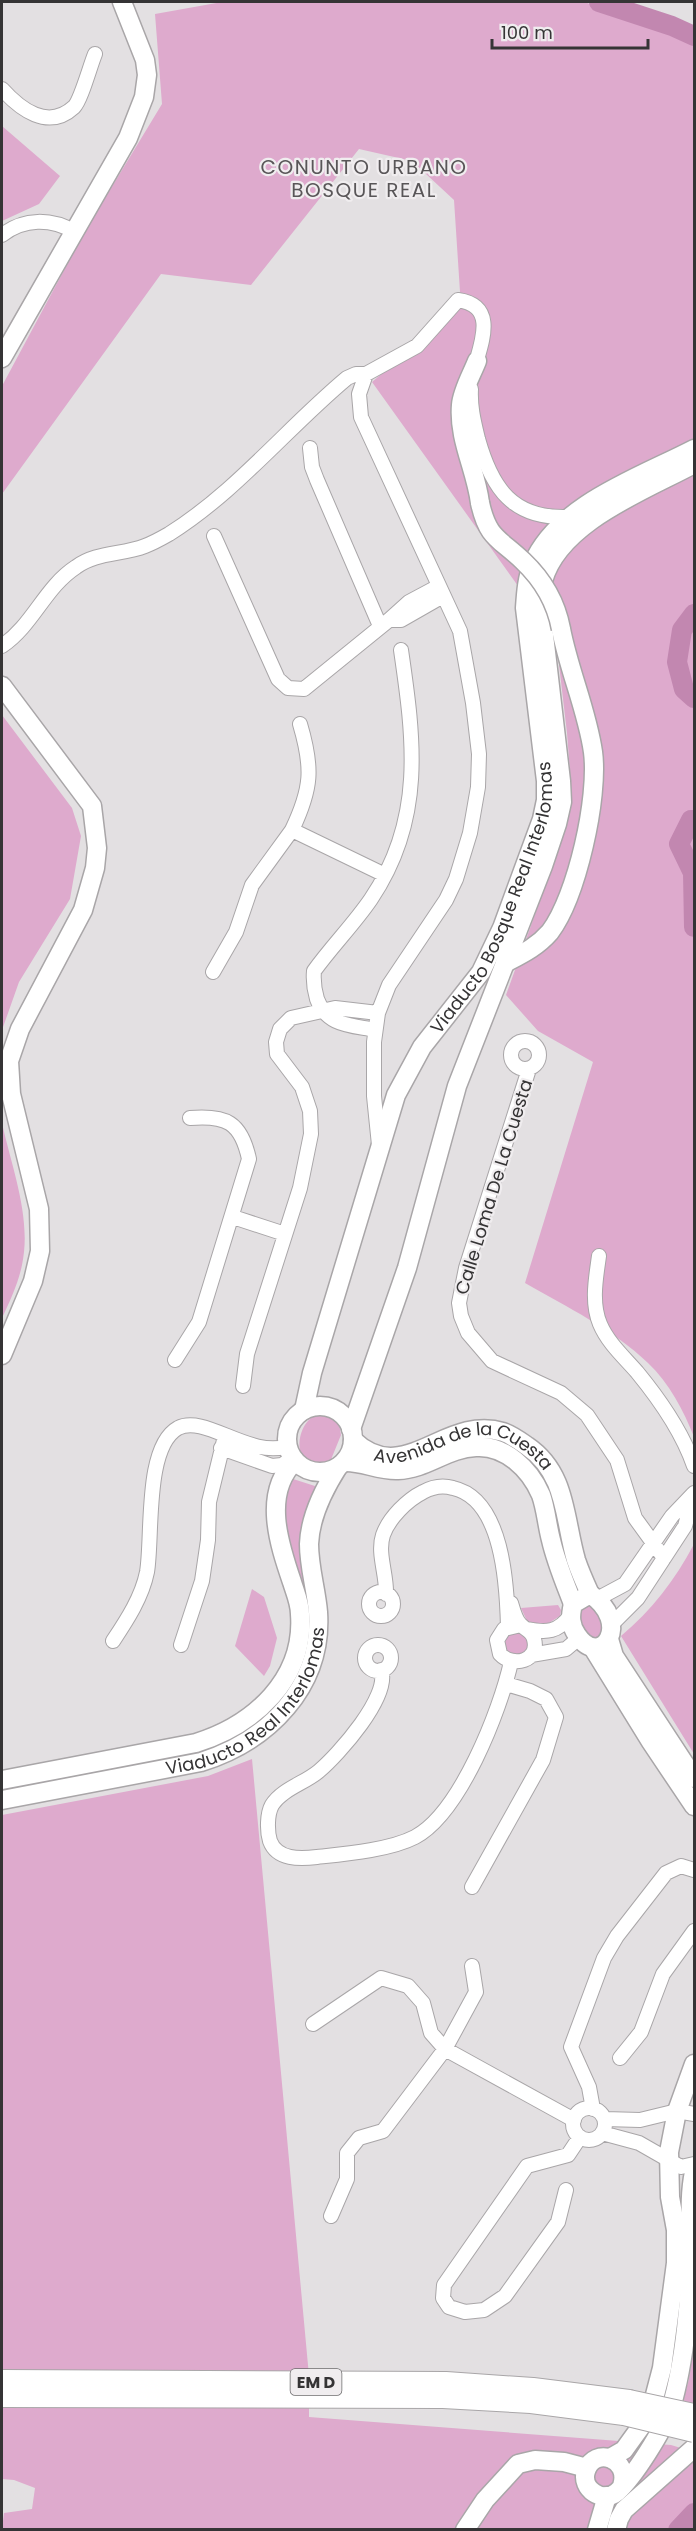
<svg xmlns="http://www.w3.org/2000/svg" width="696" height="2531" font-family="Poppins,sans-serif">
<style>
.green{fill:#deaacd}
.lines{fill:none;stroke-linecap:round;stroke-linejoin:round}
.river{stroke:#c287b0;stroke-width:20}
.minor-casing{stroke:#a9a6a8;stroke-width:16}
.major-casing{stroke:#a9a6a8;stroke-width:21}
.highway-casing{stroke:#a9a6a8;stroke-width:22}
.minor{stroke:#fff;stroke-width:14}
.major{stroke:#fff;stroke-width:18}
.highway{stroke:#fff;stroke-width:20}
.major-bridge-casing{stroke:#a9a6a8;stroke-width:21;stroke-linecap:butt}
.highway-bridge-casing{stroke:#a9a6a8;stroke-width:22;stroke-linecap:butt}
.major-bridge{stroke:#fff;stroke-width:18}
.highway-bridge{stroke:#fff;stroke-width:20}
.labels{text-anchor:middle;stroke-width:4.5;stroke-linejoin:round;paint-order:stroke}
.shield{fill:#f0edef;stroke:#6d6c6d;stroke-width:1.5}
.shield-label{font-size:16px;font-weight:bold;fill:#353435}
.street-label{font-size:18px;fill:#353435;stroke:#f0edef}
.neighbourhood-label{font-size:20px;letter-spacing:1.5px;fill:#595658;stroke:#f0edef}
</style>
<rect width="100%" height="100%" fill="#e3e0e2"/>
<!-- green -->
<path class="green" d="M222 2H585C621 18 659 26 694 42V1437C684 1411 669 1383 648 1363 614 1330 567 1307 525 1283L593 1062 538 1031 506 995 552 867 569 804 570 771 567 733 556 639 372 382 461 307 454 200 412 161 359 149 251 285 161 274 2 494V386L85 231 162 104 155 14Z
M2 126 60 176 39 204 2 221Z
M2 715 72 808 81 836 70 899 19 982 2 1030Z
M2 1123C12 1169 32 1218 22 1265 18 1284 10 1301 2 1318Z
M324 1413 330 1415 339 1423 341 1435 330 1462C293 1489 288 1416 324 1413Z
M290 1478 318 1487 313 1613 300 1680 252 1731 202 1754 2 1791V1787L217 1745 249 1728 263 1717 288 1690 303 1662 284 1522 285 1502Z
M694 1544V1754L621 1636C652 1610 675 1580 694 1544Z
M252 1589 264 1597 277 1638 270 1666 264 1676 235 1646Z
M581 1604 592 1606 606 1623 600 1640 590 1638 580 1626 577 1607Z
M558 1605 561 1610 560 1616 544 1626 527 1621 521 1608Z
M516 1630 527 1635 529 1648 520 1657 505 1653C502 1638 503 1636 516 1630Z
M252 1759 309 2376V2417L671 2445 694 2452V2529H2L4 2513 32 2509 35 2488 14 2480 2 2479V1815L208 1776Z
M694 2337V2411L682 2405 689 2379Z"/>
<g class="lines">
<!-- river -->
<path class="river" d="M599 2 672 26 694 36
M694 614 682 630 677 662 684 689 694 698
M694 820H691L679 844 693 873 694 927
M678 2530 694 2513"/>
<!-- minor casing -->
<g class="minor-casing">
<path id="minor" d="M2 89C20 109 48 131 74 107 81 100 90 66 95 54
M2 235C24 218 51 218 75 232
M471 389C470 407 474 422 478 439 492 489 513 519 568 517
M310 448 312 467 317 480 380 626
M214 536 278 679 288 688 304 689 389 620 409 602 439 586
M389 620H401L443 596
M2 646C33 625 45 587 76 567 96 552 122 555 145 546 153 543 162 538 169 534 236 492 287 428 347 378L356 374H366
M300 724C313 768 312 788 292 830L385 875
M213 972 236 932 252 885 292 830
M375 1030C350 1025 327 1026 317 999 314 989 313 982 314 971 332 946 354 924 371 899 425 819 414 739 401 650
M511 1055a14 14 0 1 1 28 0a14 14 0 1 1-28 0Z
M529 1069 466 1268 459 1303 461 1316 468 1333 492 1361 561 1393 587 1415 617 1460 635 1518 664 1558
M379 1145 374 1096V1042L378 1013 389 985 446 900 456 879 470 833 478 787 479 754 473 703 460 631 361 417 359 394 366 374 417 346 458 300C498 306 481 343 474 370
M233 1217 285 1234
M599 1256C596 1278 591 1302 600 1324 608 1343 624 1357 637 1372 660 1400 682 1431 694 1466
M175 1360 199 1322 249 1159C241 1122 226 1115 190 1118
M243 1386 247 1354 300 1188 311 1134 310 1111 302 1087 277 1054 276 1042 280 1029 291 1018 335 1008 378 1013
M221 1448 272 1466 282 1465 293 1458
M369 1604a12 12 0 1 1 24 0a12 12 0 1 1-24 0Z
M386 1594C387 1575 377 1553 383 1535 389 1518 407 1500 423 1492 432 1487 443 1485 453 1488 503 1499 507 1585 508 1627
M597 1599 625 1584 672 1516 693 1494
M511 1603C513 1610 516 1621 521 1625 526 1630 532 1631 534 1639 540 1661 513 1668 500 1654L497 1640 504 1629 521 1625
M612 1624 638 1598 685 1526 694 1493
M527 1629C547 1633 558 1632 570 1616
M113 1641C127 1620 142 1597 147 1572 153 1537 144 1447 178 1428 205 1414 250 1459 288 1446
M181 1645 202 1581 208 1540 209 1502 225 1436
M365 1658a13 13 0 1 1 26 0a13 13 0 1 1-26 0Z
M531 1655 566 1649 579 1638
M381 1670C391 1696 338 1755 319 1771 305 1783 282 1789 272 1805 267 1814 267 1831 270 1841 277 1860 300 1859 317 1857 345 1854 390 1850 415 1837 460 1813 500 1711 511 1662
M472 1887 543 1760 556 1717 546 1699 530 1691 506 1684
M313 2024 381 1978 408 1986 423 2003 431 2033 445 2049 574 2120
M620 2058 641 2032 663 1974 694 1931
M573 2124a16 16 0 1 1 32 0a16 16 0 1 1-32 0Z
M593 2109 589 2087 571 2047 604 1958 617 1936 666 1873 681 1866 694 1870
M605 2119 640 2120 677 2111 694 2114
M602 2133 639 2143 681 2167 694 2164
M566 2190 558 2222 505 2296 484 2310 465 2312 449 2307 443 2298 444 2285 527 2166 568 2155 580 2137
M331 2216 347 2179V2153L359 2138 383 2131 445 2049 476 1992 472 1966"/>
</g>
<!-- major casing -->
<g class="major-casing">
<g id="major">
<path d="M2 358 128 138 144 97 147 75 145 60 122 2"/>
<path d="M477 361C472 374 462 391 461 405 458 439 476 470 480 503"/>
<path d="M2 686 92 806 97 848 95 868 83 910 20 1029 9 1061 11 1094 39 1209 40 1251 33 1281 2 1355"/>
<path d="M505 963C522 954 537 947 550 932 577 896 599 797 593 752 587 710 569 671 561 629"/>
<circle cx="320" cy="1439" r="33"/>
<path id="s1" d="M304 1410 312 1373 396 1095 422 1047 481 972 502 928 542 819 546 800V781L525 608C526 593 527 577 533 563 559 504 640 477 694 449"/>
<path d="M351 1429 407 1268 457 1086 543 866 557 824 562 802 561 781 541 609C542 600 541 589 543 581 559 522 646 490 694 464"/>
<path id="s2" d="M353 1440C404 1489 445 1414 503 1432 512 1435 520 1441 527 1446 567 1473 564 1519 576 1560 580 1572 585 1583 590 1594"/>
<path d="M344 1462C362 1461 379 1471 398 1470 427 1469 447 1448 476 1447 505 1445 530 1469 541 1495 546 1509 547 1525 551 1540 556 1562 565 1583 573 1604"/>
<path d="M590 1594C633 1623 601 1670 577 1635 570 1625 570 1616 573 1604Z"/>
<path d="M609 1639 614 1656 694 1778"/>
<path d="M593 1648 651 1742 694 1806"/>
<path d="M2 1780 196 1743C254 1725 305 1679 300 1614 300 1603 295 1592 292 1582 279 1544 262 1493 295 1461"/>
<path id="s3" d="M2 1800 201 1762C268 1741 323 1687 318 1612 316 1589 309 1567 309 1544 310 1517 324 1489 338 1467"/>
<path d="M610 2458 624 2450 650 2414 662 2368 676 2263V2230L670 2197 669 2152 677 2111 694 2064"/>
<path d="M622 2486C631 2458 594 2446 586 2471 580 2489 603 2504 617 2492 634 2477 664 2429 671 2408 685 2361 691 2294 691 2245 691 2220 689 2196 694 2172"/>
<path d="M465 2530 485 2500 518 2464 535 2460 564 2462 587 2468"/>
<path d="M597 2530 607 2496"/>
<path d="M616 2530 619 2519 624 2510 694 2448"/>
</g>
</g>
<!-- highway casing -->
<g class="highway-casing">
<path id="highway" d="M2 2380 446 2382 533 2388 629 2400
M2 2397 443 2398 531 2403 624 2415"/>
</g>
<!-- minor -->
<use href="#minor" class="minor"/>
<!-- major -->
<use href="#major" class="major"/>
<!-- highway -->
<use href="#highway" class="highway"/>
<!-- major-bridge casing -->
<g class="major-bridge-casing">
<path id="major-bridge" d="M480 503C488 539 499 538 523 561 543 580 556 602 561 629"/>
</g>
<!-- highway-bridge casing -->
<g class="highway-bridge-casing">
<path id="highway-bridge" d="M629 2400 694 2414
M624 2415 694 2432"/>
</g>
<!-- major-bridge -->
<use href="#major-bridge" class="major-bridge"/>
<!-- highway-bridge -->
<use href="#highway-bridge" class="highway-bridge"/>
</g>
<g class="labels">
<!-- shield labels -->
<rect class="shield" x="290.5" y="2369" width="51" height="26" rx="4.5"/>
<g class="shield-label">
<text x="316" y="2388">EM D</text>
</g>
<!-- street labels -->
<g class="street-label">
<text dy="6" stroke="none"><textPath href="#s1" startOffset="552">Viaducto Bosque Real Interlomas</textPath></text>
<text transform="translate(494 1187) rotate(-73)" y="6">Calle Loma De La Cuesta</text>
<text dy="6" stroke="none"><textPath href="#s2" startOffset="122">Avenida de la Cuesta</textPath></text>
<text dy="6" stroke="none"><textPath href="#s3" startOffset="280">Viaducto Real Interlomas</textPath></text>
</g>
<!-- neighbourhood labels -->
<g class="neighbourhood-label">
<text x="364" y="174">CONUNTO URBANO<tspan x="364" dy="23">BOSQUE REAL</tspan></text>
</g>
</g>
<!-- border -->
<rect width="696" height="2531" fill="none" stroke="#353435" stroke-width="6"/>
<!-- scale -->
<path d="M492 39v9h156v-9" fill="none" stroke="#353435" stroke-width="3"/>
<text x="501" y="39" font-size="18" fill="#353435" stroke="#f0edef" stroke-width="4.5" paint-order="stroke">100 m</text>
</svg>
